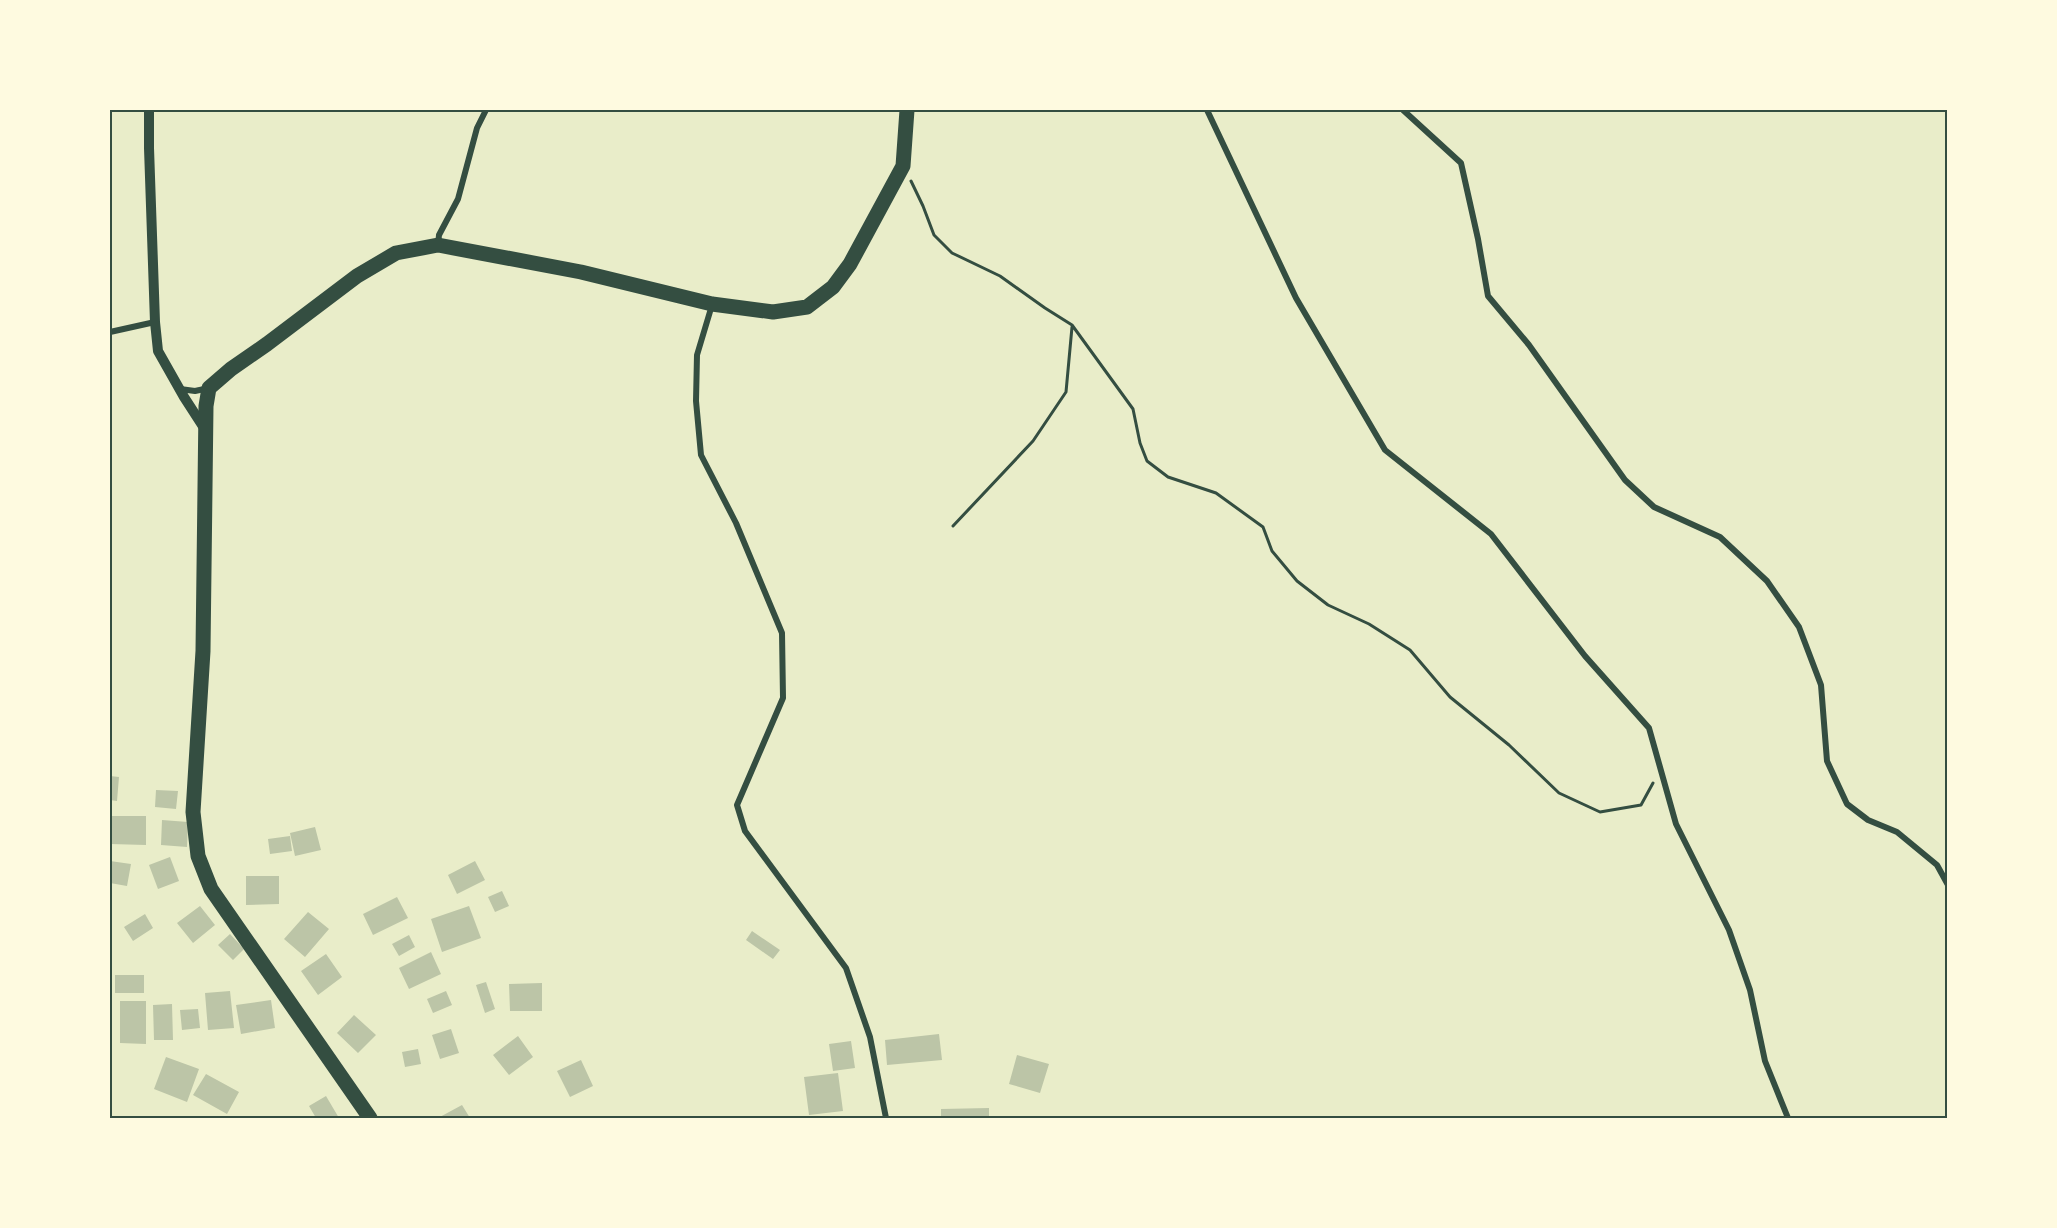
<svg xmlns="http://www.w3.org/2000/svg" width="2057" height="1228" font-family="'Fira Sans',sans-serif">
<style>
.building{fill:#bcc5a7}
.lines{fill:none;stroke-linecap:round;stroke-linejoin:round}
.path{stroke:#344e41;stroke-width:3}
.minor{stroke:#344e41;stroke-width:6}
.tertiary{stroke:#344e41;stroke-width:10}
.primary{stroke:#344e41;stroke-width:15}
.neatline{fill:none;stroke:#344e41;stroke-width:2}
</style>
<rect width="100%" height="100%" fill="#e9edc9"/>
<!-- building -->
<path class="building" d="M110 776 119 777 117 801 110 800Z
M156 790 178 791 176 809 155 807Z
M110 816H146V845L110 844Z
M162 820 188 822 187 847 161 845Z
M315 827 321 850 295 856 290 833Z
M290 836 292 851 270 854 268 839Z
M170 857 179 881 158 889 149 865Z
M110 861 131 864 127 886 110 883Z
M475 861 485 880 457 894 448 875Z
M246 876H279V904L246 905Z
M502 891 509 906 495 912 488 897Z
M397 897 408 918 373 935 363 914Z
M200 906 215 925 193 943 177 923Z
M469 906 481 938 442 952 431 919Z
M308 912 329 929 305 957 284 939Z
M145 914 153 928 133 941 124 927Z
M752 931 780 950 773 959 746 940Z
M230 934 244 949 233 960 218 945Z
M409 935 415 947 399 956 392 944Z
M431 952 441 974 409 989 399 968Z
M326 954 342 977 318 995 301 971Z
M115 975H144V993H115Z
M486 982 495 1009 485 1013 476 985Z
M542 983V1011H510L509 984Z
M230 991 234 1028 208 1030 205 993Z
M446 991 452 1005 433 1013 427 999Z
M271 1000 275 1028 241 1034 236 1005Z
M120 1001H146V1044L120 1043Z
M172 1004 173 1040H154L153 1005Z
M198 1009 200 1028 182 1030 180 1010Z
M354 1015 376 1035 358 1053 337 1033Z
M451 1029 459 1053 440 1059 432 1035Z
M939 1034 942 1060 887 1065 885 1040Z
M518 1036 533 1057 509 1075 493 1055Z
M851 1041 855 1068 833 1071 829 1044Z
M418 1049 421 1064 405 1067 402 1052Z
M1017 1055 1049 1064 1040 1093 1009 1084Z
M166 1057 199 1069 187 1102 154 1089Z
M581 1060 593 1086 570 1097 557 1071Z
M838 1073 843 1111 809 1115 804 1077Z
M206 1074 239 1092 227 1114 193 1095Z
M326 1096 339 1118H316L309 1106Z
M462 1105 470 1118H438Z
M989 1108V1118H941V1109Z"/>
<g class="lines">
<!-- path -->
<path class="path" d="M911 181 923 206 934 235 952 253 1000 276 1045 308 1072 325 1133 409 1140 443 1147 461 1168 477 1216 493 1263 527 1272 551 1297 581 1328 605 1369 624 1410 650 1450 697 1509 745 1559 793 1600 812 1641 805 1653 783
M953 526 1033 441 1066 392 1072 327"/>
<!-- minor -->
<path class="minor" d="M1207 110 1296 298 1385 450 1491 534 1585 656 1649 728 1676 824 1729 930 1750 990 1765 1061 1788 1118
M1403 110 1461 163 1478 239 1488 296 1529 345 1625 480 1654 507 1720 537 1767 581 1799 627 1821 685 1827 761 1847 804 1868 820 1897 832 1937 865 1948 885
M438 245 439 235 458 199 477 128 486 110
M712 305 697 355 696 401 701 455 736 523 782 633 783 698 737 805 745 831 846 968 870 1037 886 1118
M110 332 155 322
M180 389 195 391 209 388"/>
<!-- tertiary -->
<path class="tertiary" d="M149 110V148L155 322 158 351 184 397 206 431"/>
<!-- primary -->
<path class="primary" d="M370 1118 211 889 198 856 193 812 203 651 206 406 209 388 231 369 267 344 357 276 396 253 438 245 581 272 712 304 773 312 807 307 833 287 850 264 903 166 907 110"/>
</g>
<!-- border -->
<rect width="2057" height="1228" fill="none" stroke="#fefae0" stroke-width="222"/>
<rect x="111" y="111" width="1835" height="1006" class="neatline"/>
</svg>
